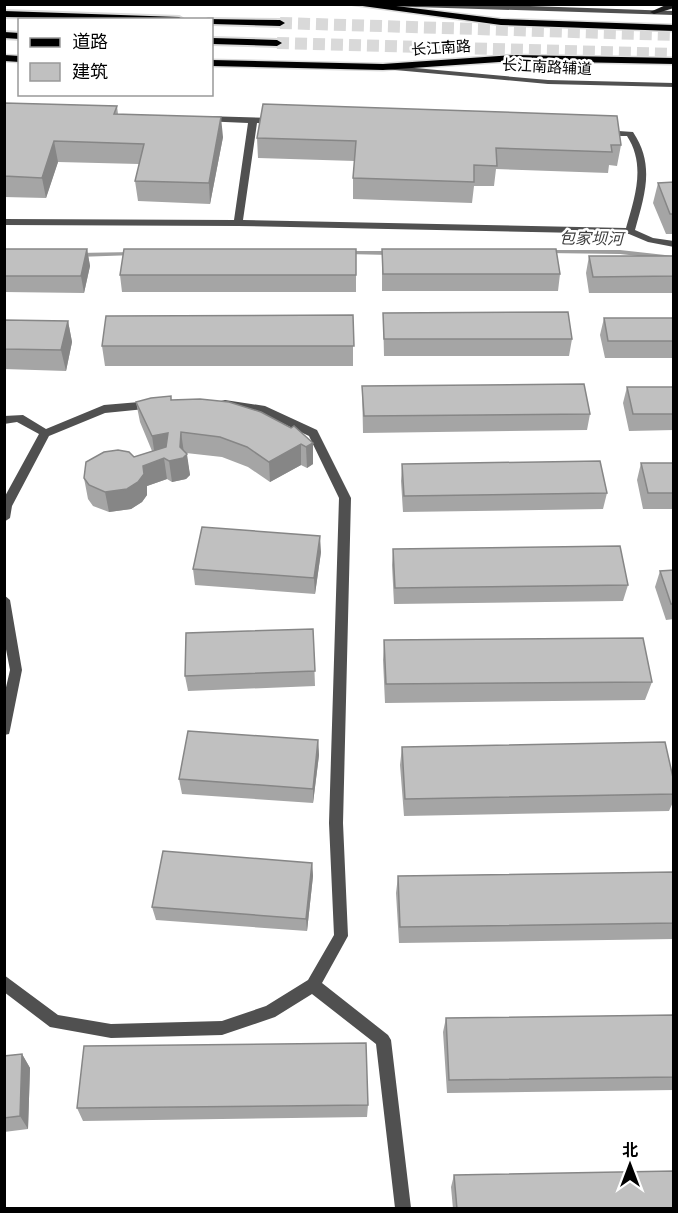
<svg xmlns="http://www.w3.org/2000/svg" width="678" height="1213" font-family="Rubik,'Noto Sans SC',sans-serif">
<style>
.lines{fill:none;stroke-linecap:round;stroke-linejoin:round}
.stream{fill:#9e9e9e;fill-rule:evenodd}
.trunk-tunnel{stroke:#d9d9d9;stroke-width:12;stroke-dasharray:12 6;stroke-linecap:butt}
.primary-casing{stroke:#dbdbdb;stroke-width:3}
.trunk-casing{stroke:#dbdbdb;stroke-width:4}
.minor{fill:#505050;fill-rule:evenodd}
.tertiary{fill:#505050;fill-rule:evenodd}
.secondary{fill:#1d1d1d;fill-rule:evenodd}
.primary{fill:#000;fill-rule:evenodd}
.trunk{fill:#000;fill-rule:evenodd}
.wall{fill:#a5a5a5}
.shaded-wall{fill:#868686}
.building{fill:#c0c0c0;stroke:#868686;stroke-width:1.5}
.labels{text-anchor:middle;stroke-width:5;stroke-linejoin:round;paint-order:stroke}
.far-street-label{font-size:15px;fill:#000;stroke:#fff}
.far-water-label{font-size:16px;font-style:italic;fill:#3f3f3f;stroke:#fff}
</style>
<rect width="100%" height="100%" fill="#fff"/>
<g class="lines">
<!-- stream -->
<path class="stream" d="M548 250H620L674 256V260L620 254 546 253V251Z
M347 251H391L394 253 391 255 345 254V252Z
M133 252 135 253V255L77 257 74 255 77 253Z"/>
<!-- trunk-tunnel -->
<path class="trunk-tunnel" d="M280 23 674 35
M277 43 674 54"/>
<!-- primary casing -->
<g class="primary-casing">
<path id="primary" d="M348 4H380L501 19 674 25V31L501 25Z
M4 55 20 56V62L4 61Z
M515 55 674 58V64L515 61 383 70 212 66V60L383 64Z"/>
</g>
<!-- trunk casing -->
<g class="trunk-casing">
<path id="trunk" d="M4 11 179 17 184 20 4 17Z
M208 19 280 20 285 23 280 26 212 24V20Z
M4 32 20 33V39L4 38Z
M212 38 277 40 282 43 277 46 212 44Z"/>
</g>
<!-- minor -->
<path class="minor" d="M205 116 275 118 279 121 275 124 257 123 243 220 626 228C635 197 646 165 627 136H604L600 133 604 130 633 132C655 165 645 194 635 230L653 238 674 241V247L648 242 629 234 238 226 4 225V219L234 220 248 123 202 121 201 119Z
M225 400 265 406 317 430 351 498 343 823 348 936 322 983 388 1035 391 1040 411 1208H395L376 1044 312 994 275 1017 222 1035 111 1038 50 1027 4 992V975L58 1015 111 1024 222 1021 266 1006 308 980 334 935 329 823 339 498 309 436 259 412 221 407 220 404 221 401Z
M151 401 156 405 155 408 105 413 49 436 12 506 10 518 4 522V498L39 434 17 422 4 424V416L23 415 46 429 104 405Z
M4 595 10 600 22 670 10 730 9 734 4 735V696L10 670 4 639Z"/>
<!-- tertiary -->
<path class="tertiary" d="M381 4H474L674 11V15L384 6Z
M381 65 548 80 674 83V87L548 84 384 69 380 67Z"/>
<!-- secondary -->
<path class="secondary" d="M668 4H674V8L654 14 650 12Z"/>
<!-- primary -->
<use href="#primary" class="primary"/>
<!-- trunk -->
<use href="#trunk" class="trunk"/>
</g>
<!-- wall -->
<path class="wall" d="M4 103 117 106 118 114 223 137 210 204 138 201 135 181 139 164 58 162 46 198 4 197Z
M257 138 621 145 617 166 609 165 608 173 496 169 494 186H474L472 203 353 199V178L355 161 258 158Z
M674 182V234H666L653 203 658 183Z
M4 249H87L90 266 84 293 4 292Z
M356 249V292H122L120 275Z
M382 249 560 274 558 291H382Z
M589 256H674V293H589L586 273Z
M383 313 572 339 569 356H384Z
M353 315V366H105L102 346Z
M604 318H674V358H605L600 335Z
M4 320 68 321 72 342 66 371 4 369Z
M362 386 590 414 587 430 363 433Z
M627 387H674V430L629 431 623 403Z
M171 396V400L313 443V464L307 468 301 465 270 482 248 467 222 457 186 453 190 475 186 479 172 482 167 479 147 486V495L142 502 131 509 109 512 93 506 88 499 84 478 134 457 152 451 140 422 136 402Z
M641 463H674V509H643L637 480Z
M402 464 607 493 603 509 403 512 401 481Z
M393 549 628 585 623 601 394 604 392 565Z
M321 552 315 594 195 585 193 569Z
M674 570V619L666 620 655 587 660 571Z
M313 629 315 686 188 691 185 676Z
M384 640 652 682 645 700 385 703 383 660Z
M318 740 319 755 313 803 182 794 179 779Z
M402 747 674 782V800L669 811 404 816 400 765Z
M312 863 313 876 307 931 156 920 152 907Z
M674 872V939L399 943 396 893 398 876Z
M674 1015V1090L447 1093 443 1032 446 1018Z
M22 1054 30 1068 28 1129 4 1132V1056Z
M368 1105 367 1117 83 1121 77 1108Z
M454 1175 674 1209H453L451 1187Z"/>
<!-- shaded-wall -->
<path class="shaded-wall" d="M221 117 223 137 210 204 209 183Z
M54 141 58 162 46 198 42 178Z
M87 249 90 266 84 293 81 276Z
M68 321 72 342 66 371 61 350Z
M181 432 184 453 187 454 190 475 186 479 172 482 169 461Z
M168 433 171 453 155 457 152 436Z
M313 443V464L307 468 306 447Z
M301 444V465L270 482 269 462Z
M164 458 167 479 147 486V495L142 502 131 509 109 512 105 492 143 466Z
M320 536 321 552 315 594 314 578Z
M318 740 319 755 313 803V789Z
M312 863 313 876 307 931 306 919Z
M22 1054 30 1068 28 1129 20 1116Z"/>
<!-- building -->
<path class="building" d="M4 103 117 106 114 114 221 117 209 183 135 181 144 144 54 141 42 178 4 176Z
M263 104 617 116 621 145H611L612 152 496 148 497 166 474 165V182L353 178 356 141 257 138Z
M674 182V214H670L658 183Z
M4 249H87L81 276H4Z
M124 249H356V275H120Z
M382 249H556L560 274H383Z
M589 256H674V276L593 277Z
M568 312 572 339H384L383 313Z
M353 315 354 346H102L106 316Z
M604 318H674V341H608Z
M4 320 68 321 61 350 4 349Z
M584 384 590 414 364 416 362 386Z
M627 387H674V414H633Z
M171 396V400L200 399 229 402 261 412 291 428 294 426 313 443 306 447 301 444 269 462 247 447 220 437 181 432 180 447 187 454 183 458 169 461 164 458 143 466 144 474 138 482 127 489 105 492 89 485 84 478 86 462 104 452 118 450 129 452 134 457 166 447 168 433 152 436 136 402 151 398Z
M600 461 607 493 404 496 402 464Z
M641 463H674V493H648Z
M202 527 320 536 314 578 193 569Z
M620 546 628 585 395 588 393 549Z
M674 570V604H671L660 571Z
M313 629 315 671 185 676 186 633Z
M643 638 652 682 386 684 384 640Z
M188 731 318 740 313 789 179 779Z
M665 742 674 782V794L405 799 402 747Z
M163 851 312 863 306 919 152 907Z
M674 872V923L400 927 398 876Z
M674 1015V1077L449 1080 446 1018Z
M366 1043 368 1105 77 1108 84 1046Z
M22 1054 20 1116 4 1118V1056Z
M674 1171V1209H457L454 1175Z"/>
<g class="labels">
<!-- far-street labels -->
<g class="far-street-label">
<text transform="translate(441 48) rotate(-4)" y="5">长江南路</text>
<text transform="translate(547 67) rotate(3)" y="5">长江南路辅道</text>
</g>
<!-- far-water labels -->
<g class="far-water-label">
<text transform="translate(591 238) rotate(1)" y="6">包家坝河</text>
</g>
</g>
<!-- border -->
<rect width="678" height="1213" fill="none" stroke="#000000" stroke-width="12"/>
<!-- legend -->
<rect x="18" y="18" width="195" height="78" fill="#ffffff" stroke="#999999" stroke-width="1.5"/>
<rect x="30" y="38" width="30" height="9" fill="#000000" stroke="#999999" stroke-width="1.5"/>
<text x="72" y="48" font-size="18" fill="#000000">道路</text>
<rect x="30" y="63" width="30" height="18" fill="#c0c0c0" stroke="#999999" stroke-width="1.5"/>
<text x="72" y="78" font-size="18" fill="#000000">建筑</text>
<!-- north arrow -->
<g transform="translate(630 1165)" stroke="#ffffff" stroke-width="4.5" paint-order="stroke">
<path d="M0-4.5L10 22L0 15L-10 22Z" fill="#000000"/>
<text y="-9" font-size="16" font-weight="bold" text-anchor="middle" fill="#000000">北</text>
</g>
</svg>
